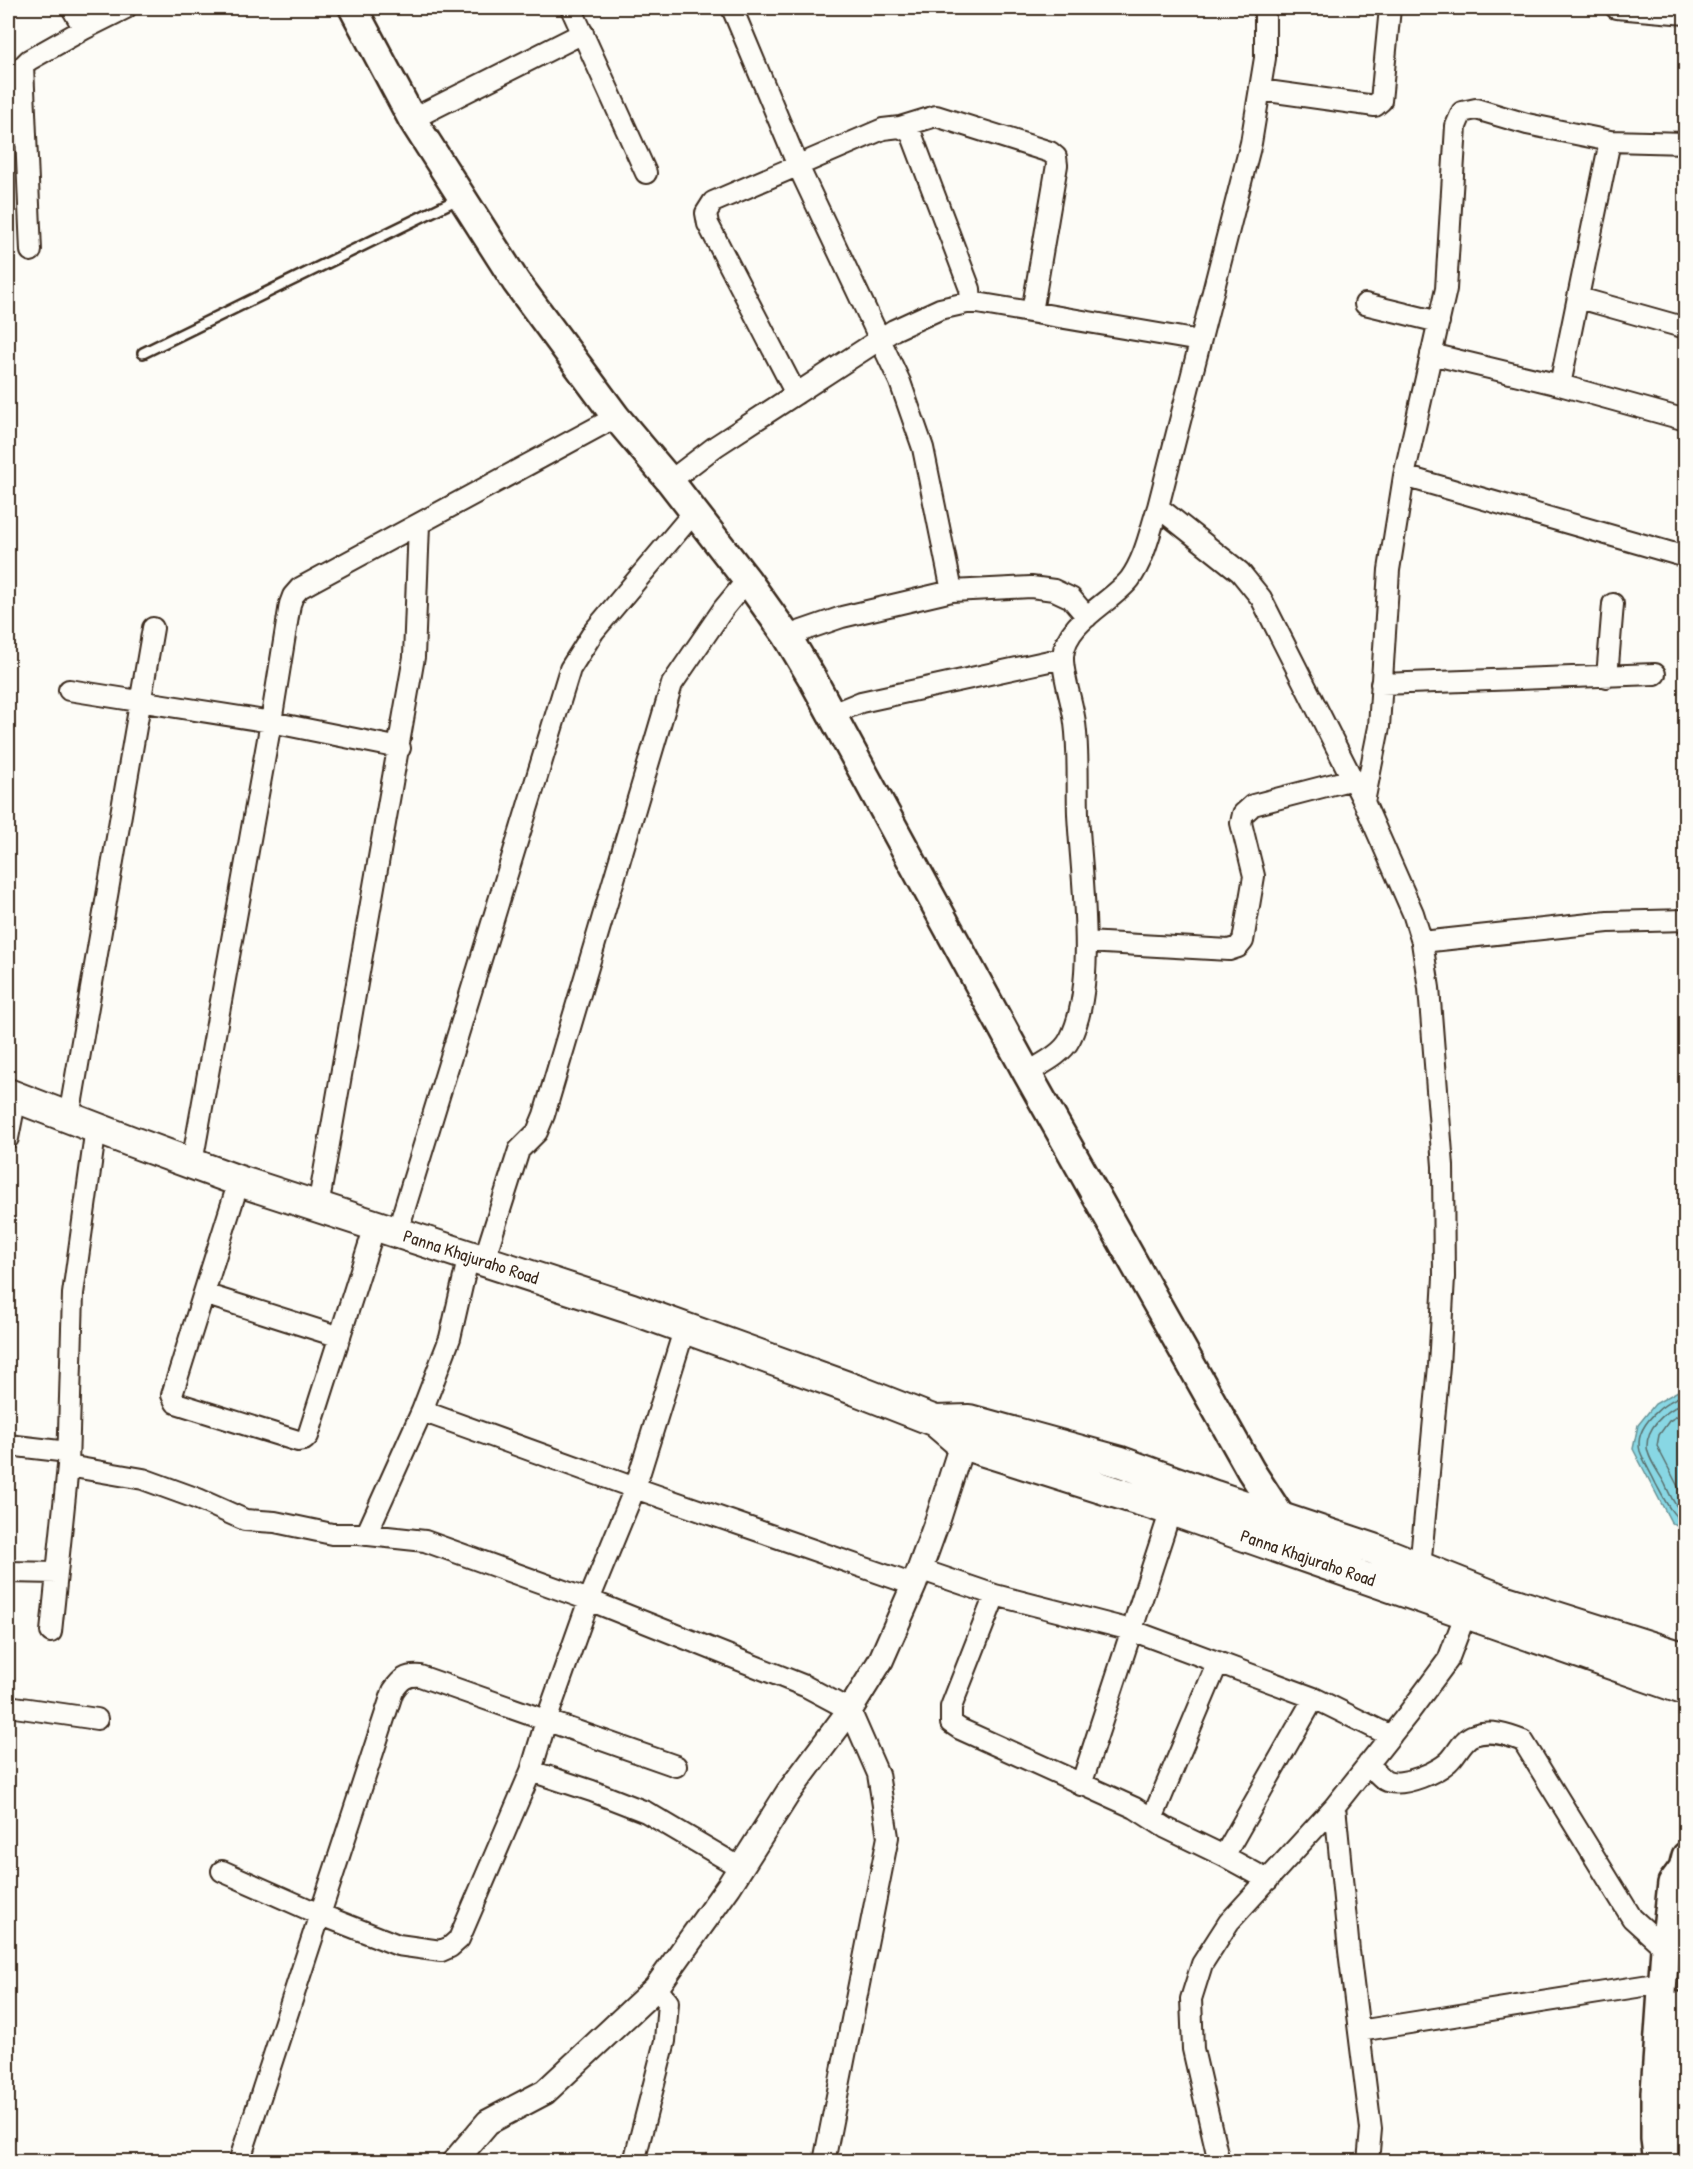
<svg xmlns="http://www.w3.org/2000/svg" width="1693" height="2169" font-family="'Patrick Hand',sans-serif">
<style>
.water{fill:#88d7e4;stroke:#699295;stroke-width:1.5}
.lines{fill:none;stroke-linecap:round;stroke-linejoin:round}
.shore{stroke:#5a6f6d;stroke-width:1.5}
.service-casing{stroke:#3b2a1e;stroke-width:14}
.minor-casing{stroke:#3b2a1e;stroke-width:24}
.tertiary-casing{stroke:#3b2a1e;stroke-width:28}
.secondary-casing{stroke:#3b2a1e;stroke-width:32}
.primary-casing{stroke:#3b2a1e;stroke-width:34}
.service{stroke:#fdfcf7;stroke-width:9}
.minor{stroke:#fdfcf7;stroke-width:20}
.tertiary{stroke:#fdfcf7;stroke-width:24}
.secondary{stroke:#fdfcf7;stroke-width:27}
.primary{stroke:#fdfcf7;stroke-width:30}
.labels{text-anchor:middle;stroke-width:4.5;stroke-linejoin:round;paint-order:stroke}
.street-label{font-size:18px;fill:#3b2a1e;stroke:#fdfcf7}
</style>
<rect width="100%" height="100%" fill="#fdfcf7"/>
<filter id="ink" filterUnits="userSpaceOnUse"><feTurbulence type="fractalNoise" baseFrequency=".0167" numOctaves="2"/><feDisplacementMap in="SourceGraphic" scale="12" xChannelSelector="R" yChannelSelector="G"/><feConvolveMatrix kernelMatrix="1 2 1 2 8 2 1 2 1" color-interpolation-filters="sRGB"/></filter>
<g filter="url(#ink)">
<!-- water -->
<path class="water" d="M1685 1387H1686L1685 1532 1671 1522 1633 1449 1638 1425 1655 1404Z"/>
<g class="lines">
<!-- shore -->
<path class="shore" d="M1686 1394C1666 1400 1633 1426 1640 1451 1644 1462 1651 1473 1656 1484 1664 1499 1671 1515 1686 1525
M1686 1401C1668 1410 1647 1424 1647 1446 1647 1458 1660 1474 1665 1484 1670 1495 1676 1509 1686 1516
M1686 1411 1669 1421 1659 1435 1657 1446 1686 1502"/>
<!-- service casing -->
<g class="service-casing">
<path id="service" d="M143 353 460 198"/>
</g>
<!-- minor casing -->
<g class="minor-casing">
<path id="minor" d="M72 8 84 29 126 8
M571 8 646 173
M732 8 798 166 900 382 923 448 952 591
M1616 8 1686 14
M1260 90 1375 106 1381 101 1390 8
M412 119 583 33
M900 127 936 116 1050 152 1056 157 1057 165 1032 312
M31 251 23 66 29 60 84 29
M1579 298 1686 328
M1365 304 1439 322
M1431 354 1560 385 1686 420
M1560 385 1610 141
M796 394 708 224 706 213 713 202 883 129 900 127 911 133 970 289 971 302
M1404 476 1686 557
M670 481 716 446 894 330 940 309 971 302 1200 341
M1158 507 1240 572 1261 598 1364 802 1413 913 1422 942 1429 988 1443 1166 1444 1277 1439 1366 1420 1568
M787 636 842 617 952 591 1031 587 1054 590 1071 598 1087 617
M1607 677 1613 604
M1381 684 1655 674
M69 690 271 722 400 748
M832 714 861 702 1063 658
M1364 802 1379 727 1389 570 1404 476 1446 289 1456 126 1462 112 1476 109 1527 124 1610 141 1686 143
M1086 942 1229 950 1238 947 1243 941 1254 876 1241 823 1243 814 1253 805 1353 779
M1422 942 1608 922 1686 920
M1027 1073C1041 1064 1062 1055 1070 1039 1098 985 1081 875 1078 814 1077 784 1079 753 1075 723 1073 704 1062 674 1063 656 1066 621 1110 604 1130 579 1145 558 1150 531 1158 507L1251 143 1265 58V8
M69 1117 153 628
M8 1138 16 1097
M192 1163 271 722 290 604 293 596 300 588 616 417
M239 1181 172 1395 176 1403 298 1441 304 1440 308 1436 375 1226
M318 1207 414 657 419 524
M397 1233 570 669 594 631 694 512
M484 1260 519 1150 537 1132 544 1115 672 684 724 608 747 580
M204 1294 340 1337
M422 1411 635 1488 914 1585
M8 1445 68 1452
M68 1466 143 1479 198 1499 245 1520 275 1522 332 1534H359L425 1541 589 1600 805 1686 850 1710 878 1774 888 1837 824 2162
M366 1535 422 1411 450 1338 469 1255
M919 1569 995 1595 951 1707V1723L960 1729 1135 1808 1166 1828 1224 1856 1268 1880
M8 1572 57 1573
M995 1595 1131 1630 1314 1698 1391 1736
M51 1632 68 1466 73 1294 96 1127
M8 1706 97 1719
M1368 1764C1374 1769 1379 1776 1385 1780 1401 1789 1442 1771 1452 1758 1459 1750 1464 1738 1474 1735 1490 1729 1508 1735 1523 1741L1632 1918 1665 1948
M531 1771 592 1791 646 1812 741 1868
M1081 1785 1171 1510
M1335 1806 1349 1951 1371 2129 1368 2162
M1152 1819 1218 1662
M1224 1856 1314 1698
M222 1871 319 1914 398 1945 441 1951 450 1947 459 1939 531 1771 546 1721 589 1600 635 1488 685 1327
M1359 2031 1662 1983
M239 2162 393 1691C401 1679 406 1675 420 1676L676 1766
M634 2162 665 2041 668 2002 656 1988
M1219 2162 1193 2049 1191 1999 1202 1964 1229 1922 1335 1806 1408 1714 1448 1660 1466 1613"/>
</g>
<!-- tertiary casing -->
<g class="tertiary-casing">
<path id="tertiary" d="M454 2162 488 2122 545 2092 656 1988 729 1886 788 1793 850 1710 881 1660 914 1585 938 1519 967 1428"/>
</g>
<!-- secondary casing -->
<g class="secondary-casing">
<path id="secondary" d="M353 8 412 119 516 282 616 417 670 481 747 580 787 636 812 678 1027 1073 1251 1471 1281 1517
M1678 2006 1674 2131 1678 2162
M1658 2162 1655 2139V2092L1665 1948 1672 1883 1683 1868 1686 1856"/>
</g>
<!-- primary casing -->
<g class="primary-casing">
<path id="primary" d="M8 1094 130 1141 239 1181 632 1309 856 1390 935 1421 962 1444 1171 1510 1686 1690
M935 1421 969 1420 1121 1462 1215 1496 1374 1549 1506 1601 1686 1658"/>
</g>
<!-- service -->
<use href="#service" class="service"/>
<!-- minor -->
<use href="#minor" class="minor"/>
<!-- tertiary -->
<use href="#tertiary" class="tertiary"/>
<!-- secondary -->
<use href="#secondary" class="secondary"/>
<!-- primary -->
<use href="#primary" class="primary"/>
</g>
</g>
<g class="labels">
<!-- street labels -->
<g class="street-label">
<text transform="translate(471 1257) rotate(18)" y="6">Panna Khajuraho Road</text>
<text transform="translate(1308 1558) rotate(19)" y="6">Panna Khajuraho Road</text>
</g>
</g>
<!-- margin -->
<rect width="1693" height="2169" fill="none" stroke="#fdfcf7" stroke-width="30"/>
<rect x="15" y="15" width="1663" height="2139" fill="none" stroke="#3b2a1e" stroke-width="2" filter="url(#ink)"/>
</svg>
